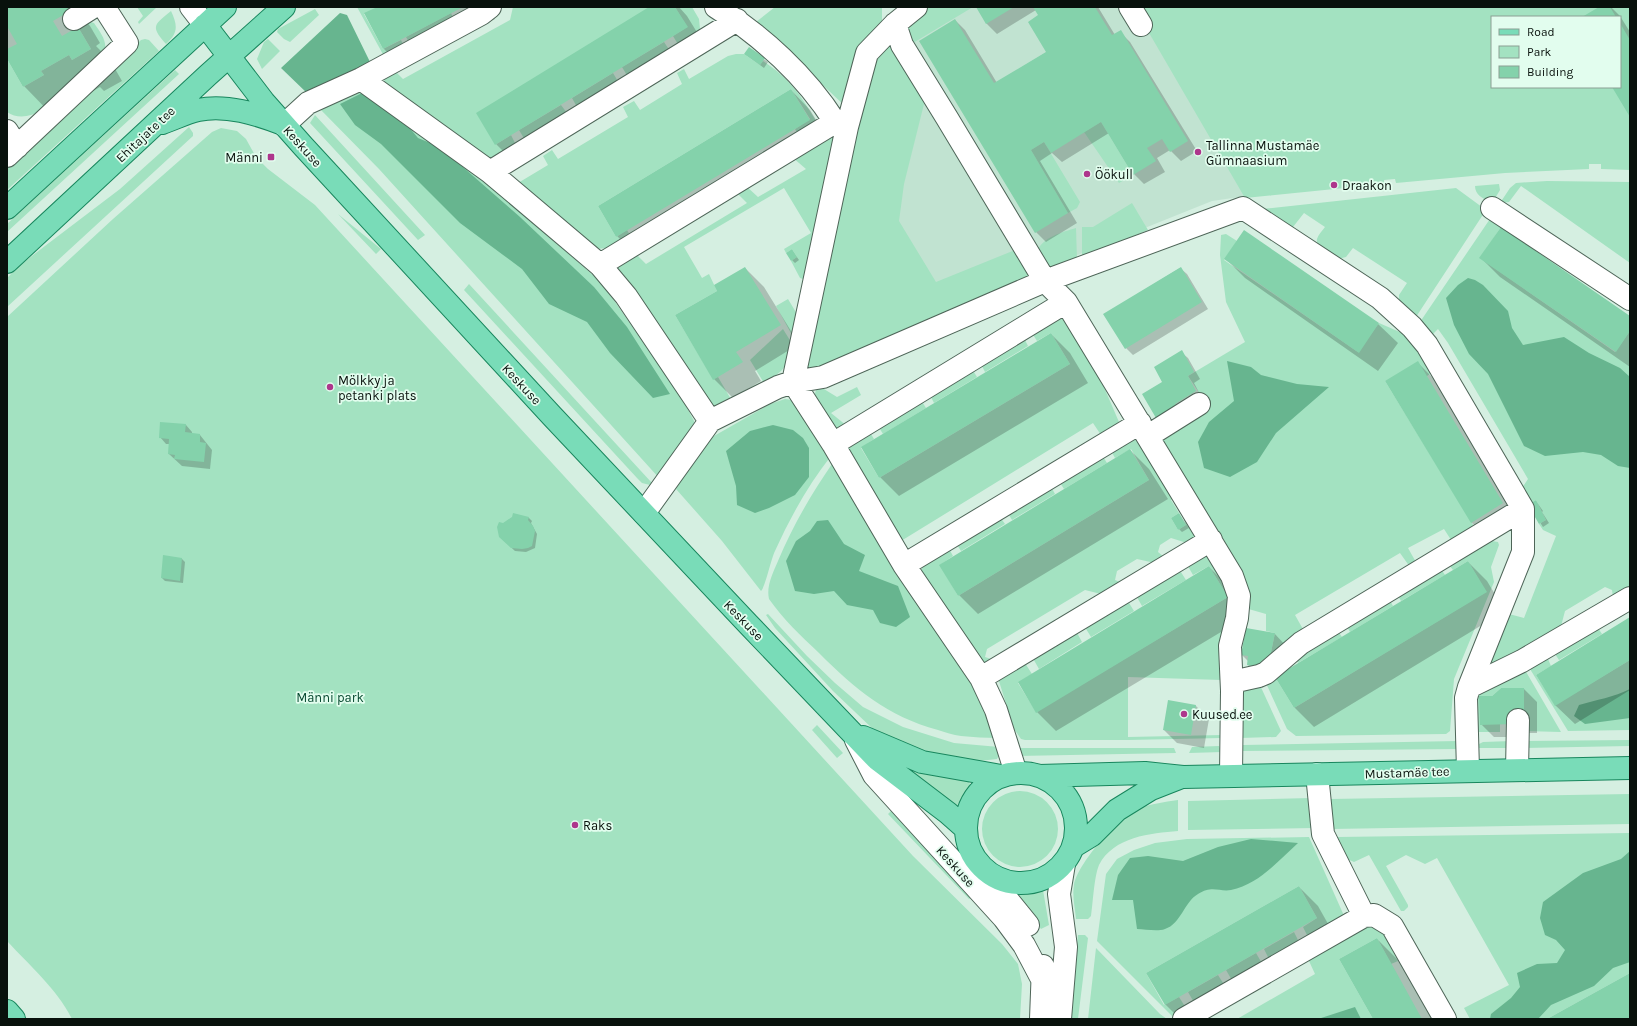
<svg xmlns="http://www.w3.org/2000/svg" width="1637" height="1026" font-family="Karla,sans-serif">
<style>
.built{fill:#c1e3d1;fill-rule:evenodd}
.green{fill:#a3e2c1;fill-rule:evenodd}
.forest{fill:#67b58f}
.shadow{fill:#0003}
.building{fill:#84d2ab}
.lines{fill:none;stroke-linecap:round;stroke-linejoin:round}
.minor-casing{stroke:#4e6558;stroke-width:24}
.major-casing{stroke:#18865d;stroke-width:24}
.minor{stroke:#fff;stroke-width:22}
.major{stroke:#79dcb8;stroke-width:22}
.poi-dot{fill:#ae368c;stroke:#e2fdee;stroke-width:1.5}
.labels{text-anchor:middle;stroke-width:3.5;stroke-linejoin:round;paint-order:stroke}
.street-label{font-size:13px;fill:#08110c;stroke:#e2fdee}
.poi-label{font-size:13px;fill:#08110c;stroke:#e2fdee;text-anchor:start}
.park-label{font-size:13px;fill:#074930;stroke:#e2fdee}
</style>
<rect width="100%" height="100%" fill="#d5efe1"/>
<!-- built -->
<path class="built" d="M936 7H1630V153L1585 146 1212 201 943 309 852 158 878 61 913 23ZM1492 17H1620V87H1492Z"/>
<!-- green -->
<path class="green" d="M137 7H157L139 24 138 22 143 16Z
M357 7H377L364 14 383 49 401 40 405 48 385 58Z
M513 7H649L495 145 511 135 516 145 496 156 488 158 385 86 384 75 393 69 403 79 510 20Z
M675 7H692L699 19 700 29 695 35 679 46 673 36 687 27Z
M775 7H882V22L846 107 756 22Z
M926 7H973L913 43 902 27Z
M1134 7H1630V170L1601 169V164H1589V169L1505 173 1396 183 1395 179 1384 180V184L1245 198ZM1492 17H1620V87H1492Z
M315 9 319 15 290 42 284 39 277 32 278 29Z
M171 11C178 26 178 33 166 44 150 26 154 25 171 11Z
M451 13 455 22 411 46 406 37Z
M87 21 94 23C100 32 107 40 105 51L40 111C30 117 17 119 7 112V59L23 87 44 75 41 71 69 55 72 60 91 49 78 27Z
M145 39 149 40 159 51 7 190V166L141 40Z
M268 39 280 51 262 69 257 59 264 42Z
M664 42 670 51 628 77 622 67Z
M885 45 894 48 923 97 924 104 904 184 899 221 936 282 1015 250 1034 278 819 368 807 367 871 56Z
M736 54H744L760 65 763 61C789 78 801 95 816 121L814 124 798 134 795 129 810 119 791 89 598 206 616 237 627 230 631 237 607 248 596 249 513 186 548 165 543 156 552 150 558 159 628 117 623 107 634 101 640 110 682 84 677 73 684 69 689 79 728 56Z
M175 70 179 74 7 232V224Z
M613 73 619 83 577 107 572 98Z
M358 89 432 137 521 212 602 283 683 400 694 421V427L660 479 379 169 320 109Z
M561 105 567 113 525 140 519 130Z
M315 115 425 235 418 240 310 123Z
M1101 122 1133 175 1119 183 1084 132Z
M189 127 193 133V136L7 307V278L20 265 120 189Z
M221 128 237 131 246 139 256 157 268 169 315 205 913 856 1002 944 1018 964 1022 984 1020 1019H72C57 989 30 966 7 941V317L113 219 212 132Z
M832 133 836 139 805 277 803 279 800 278 791 261 797 257 792 249 786 253 784 249 811 233 784 188 684 247 702 278 709 274 717 291 675 315 713 379 718 377 732 401 721 407H712L617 272 619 264 635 253 646 264 747 203 736 192 746 186 758 197 806 169 792 157Z
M1044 142 1080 202 1077 208 1068 213 1031 150Z
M1547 181 1630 182V263L1521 186 1509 202 1500 203 1510 188 1516 183Z
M1499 184 1500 190 1494 200 1489 202C1483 198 1475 195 1475 186Z
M1456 188 1486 210 1416 317 1399 302V295L1407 283 1353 248 1346 257 1338 259C1332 255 1315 248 1317 239 1318 235 1322 231 1325 227L1304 213 1293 227 1280 224 1262 209Z
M1132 203 1148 230 1082 258V227H1093Z
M1494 213 1520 231 1516 238 1501 227 1480 258 1615 352 1630 331V590L1613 597 1612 590 1605 587 1565 611 1560 630 1495 667 1486 665 1509 614 1524 618 1556 536 1543 530 1539 524 1546 520 1536 500 1528 505 1520 491 1528 479 1448 343 1438 329 1430 337 1420 322Z
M338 214 381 249 376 254Z
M1076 228 1077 260 1048 269 1037 252C1042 237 1063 232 1076 228Z
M1226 234 1237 241 1224 260 1358 352 1379 323 1409 336 1433 372 1427 376 1385 381 1475 528 1453 543 1444 529 1408 548 1417 564 1410 567 1400 553 1295 615 1304 631 1269 662 1275 633 1266 631V614L1245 608 1157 439 1208 406 1188 376 1245 342 1226 302 1220 255 1221 235Z
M469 284 652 483 650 485 642 483 637 478 464 290Z
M788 299 797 314 792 335 776 306Z
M1057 318H1063L1088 350 1119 422 1101 435 1093 423 901 541 845 452 847 446 869 431 874 439 861 448 879 478 1070 364 1051 333 1037 341 1032 333Z
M783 329 791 342C785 369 788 368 764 383L750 360Z
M1024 338 1028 346 985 372 981 364Z
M972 369 977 377 934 403 930 395Z
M819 386 837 397 857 387 861 395 831 413 847 426 835 429 814 397 816 390Z
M785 399 792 400 831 456C808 485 790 518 775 551 771 559 765 588 761 591L722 541 676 489 696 453 714 436 770 404Z
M921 400 926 408 883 434 878 426Z
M1138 438 1177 496 1171 500 1179 513 1171 518 1178 530 1186 525 1184 520 1189 517 1198 536 1187 543 1171 538 1160 545 1158 552 1164 557 1155 563 1137 559 1117 571 1115 580 1120 582 1121 584 1105 595 1085 590 987 649 985 657 991 659 985 668 921 576C921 560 935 554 947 545L953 556 940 565 958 596 1149 480 1131 449 1115 458 1109 447 1121 440Z
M1100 452 1107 463 1064 489 1057 478Z
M834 461 981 691 998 738C986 738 973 737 961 736 953 735 945 732 938 730 887 716 855 689 819 653 801 636 783 619 769 599 766 586 773 573 778 561 793 525 812 493 834 461Z
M1049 483 1055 494 1012 520 1006 510Z
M998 514 1005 524 961 551 954 540Z
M1492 541 1498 542 1499 545 1491 567 1494 582 1454 679 1450 731 1446 734 1296 736 1287 729 1265 681 1286 662 1290 668 1275 677 1294 708 1486 592 1468 561 1453 570 1449 565Z
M1204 555 1210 557 1231 588 1221 680 1128 677V737L1222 735 1221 738 1128 740H1025L1021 739 1014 729 998 678 1023 660 1032 674 1018 683 1036 712 1228 597 1209 566 1193 575 1185 561Z
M1177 566 1186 580 1142 606 1134 592Z
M1439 566 1445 575 1401 601 1396 592Z
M1388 597 1393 606 1350 632 1345 623Z
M1126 598 1134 611 1091 637 1083 624Z
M768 614 807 656 835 683 863 707 903 727 954 743 999 747 1000 753 997 759 979 761 937 758 875 731 833 691 775 628 766 615Z
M1336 628 1342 637 1298 663 1294 655Z
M1598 628 1602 634 1559 660 1555 654Z
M1075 629 1082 642 1039 669 1031 655Z
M1548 659 1551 666 1536 675 1555 705 1630 660V730L1568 731 1530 669Z
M1525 670 1561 732 1524 731V688H1501L1492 696H1480V724H1500V732H1474L1475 696Z
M1259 683 1281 731 1276 737 1240 738V690Z
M817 725 843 753 837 758 812 730Z
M1630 740V746L1524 748 1522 741Z
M1458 741V749L1241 751V748L1243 745Z
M1512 741 1511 748H1478L1479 744 1483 742Z
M1219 746 1222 752 1189 753 1192 747Z
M1013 748H1174L1176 753 1017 756Z
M907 769 924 774 968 780 971 786 957 809Z
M982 829a38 38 0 1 1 76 0a38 38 0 1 1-76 0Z
M1630 794V824L1331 829 1330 799Z
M1311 798 1314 828 1188 830V801Z
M1178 800V831C1151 833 1113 837 1099 865 1094 877 1093 903 1091 916L1088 919H1076C1075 908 1072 896 1074 885 1077 865 1118 817 1137 809 1150 804 1164 802 1178 800Z
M894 808 974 896 969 899 888 814Z
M1630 833V973L1547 1019H1470L1464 1008 1509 985 1437 858 1425 864 1406 855 1386 866 1408 905V907L1404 911H1401L1369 855 1354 862 1347 859 1337 837Z
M1309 837 1345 918 1309 939 1303 927 1317 918 1299 886 1146 973 1164 1005 1179 997 1186 1008 1172 1016 1097 941 1106 874 1117 859 1134 850 1155 843 1187 839Z
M1043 890 1049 925 1041 929 1016 895 1031 894Z
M1362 923 1381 929 1398 961 1391 964 1377 938 1339 959 1373 1019H1237L1315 974 1309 961 1311 956Z
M1294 932 1300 944 1270 961 1264 949Z
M1078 935H1085L1088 938 1078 1019H1069Z
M1096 948 1160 1014 1167 1019H1088Z
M1256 953 1263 965 1233 982 1226 970Z
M1218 975 1225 986 1195 1004 1188 992Z"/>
<!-- forest -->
<path class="forest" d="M340 13 347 15 371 64 308 94 281 68Z
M364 92 398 114 418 138 440 147 520 217 594 287 627 327 670 394 653 398 610 353 587 322 549 304 522 269 460 223 381 144 355 125 340 104Z
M1468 278 1475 280 1483 285 1508 311 1512 328 1523 345 1564 337 1589 353 1620 368 1630 377V468L1618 466 1601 455 1583 452 1545 456 1524 446 1488 374 1469 354 1454 325 1446 298 1458 285Z
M1227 361 1251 367 1261 375 1297 384 1329 387 1276 433 1257 462 1230 477 1204 468 1198 442 1209 422 1234 401Z
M773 425 793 430 803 438 809 448V477L795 495 769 508 755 513 737 505 736 486 726 451 750 431Z
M828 520 844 544 865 555 859 571 898 586 910 617 896 627 880 623 873 610 847 605 834 591 814 594 795 591 786 561 796 541 810 531 817 521Z
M1630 689V718L1585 724 1574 716 1579 705C1596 700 1614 697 1630 689Z
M1251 839 1298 843C1278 861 1259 884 1231 890 1219 892 1212 885 1198 894 1184 902 1181 924 1165 929 1157 932 1145 929 1137 929L1133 900H1112L1118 875 1130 858 1148 856 1183 861 1218 847Z
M1630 851V962L1613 968 1594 986 1551 1005 1538 1019H1490L1491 1014 1511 998 1520 987 1517 973 1537 964 1557 963 1565 950 1556 940 1545 935 1540 918 1543 902 1583 873 1621 859Z
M1355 1007 1361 1019H1318Z"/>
<!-- shadow -->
<path class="shadow" d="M7 7H74L90 26 100 43 96 46 110 60 122 81 104 91 100 87 72 103 55 118 24 86 7 57Z
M379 7H488L495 19 403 68 384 49Z
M651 7H679L687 16 706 47 515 163 496 144 478 113Z
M977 7H1098L1115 35 1120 32 1130 42 1197 151 1181 161 1170 150 1157 158 1165 172 1144 184 1134 174 1109 133 1062 162 1052 153 1040 161 1077 223 1046 242 1036 232 955 20 965 30 997 83 1047 52 1039 16 1036 10 997 34 987 24Z
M1601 7H1611L1620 16 1630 32V116L1613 87H1620V17H1584Z
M749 49 768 62 764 68 745 54Z
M791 90 810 110 828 139 636 255 617 236Z
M1245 232 1378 324 1398 343 1378 371 1245 278 1226 259Z
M794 253 799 260 795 263 792 260Z
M1481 258 1630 317V367L1500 277Z
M745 268 764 287 799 344 755 371 761 381 733 398 714 379 719 291Z
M1180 268 1187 274 1208 309 1133 355 1126 348 1105 314Z
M1051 334 1070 353 1088 383 899 496 880 477Z
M1181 352 1188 358 1200 379 1194 383 1202 398 1163 424 1164 382Z
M1418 363 1437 382 1522 522 1491 541 1471 522Z
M186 425 192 432V434L200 435 212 450 210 469 182 466 169 454 170 444H166L160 437Z
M1130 450 1149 469 1168 499 978 614 959 595Z
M1536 501 1543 511 1542 512 1549 523 1543 527 1529 505Z
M514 514 529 518 532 521 531 523 537 534 535 548 526 552 515 551 500 537 503 524 513 517Z
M1179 514 1189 528 1182 532 1179 529Z
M164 557 182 559 185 562 183 583 165 581 162 578Z
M1468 562 1487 581 1505 611 1314 727 1295 708 1277 677 1261 678 1248 665V661L1242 655 1274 633 1287 647 1283 674Z
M1209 567 1228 586 1246 617 1056 731 1037 712Z
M1630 619V690L1575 724 1555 705Z
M1524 689 1537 702V733H1526V737H1494L1481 724 1492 697Z
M1169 701 1196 706 1209 719 1204 748 1177 743 1164 730Z
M1299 887 1318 906 1336 938 1180 1019 1165 1004Z
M1377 939 1403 965 1433 1019H1374Z"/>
<!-- building -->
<path class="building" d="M7 7H67L70 11 53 21 62 36 78 27 91 49 72 60 69 55 41 71 44 75 23 87 7 59V49L17 44 8 28 7 29Z
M377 7H463L383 49 364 13Z
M649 7H675L688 27 495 145 476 113Z
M976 7H1014L986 24Z
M1033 7H1095L1112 35 1121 30 1188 141 1170 152 1162 139 1147 148 1156 161 1133 175 1101 122 1051 153 1044 142 1031 150 1068 213 1035 233 919 41 955 19 994 83 1046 52 1028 22 1038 15Z
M1599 7H1610L1616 17H1582Z
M1620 23 1630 40V117L1612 87H1620Z
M749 47 765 58 760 65 744 54Z
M791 89 810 120 616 237 598 206Z
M1501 227 1630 316V331L1616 352 1479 258Z
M1244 230 1379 323 1359 353 1224 259Z
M792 249 797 257 791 261 786 253Z
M745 267 781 325 736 352 743 362 713 380 675 315 717 291 714 285Z
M1181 267 1202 302 1125 349 1103 314Z
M1051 333 1070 364 879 478 861 447Z
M1182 350 1194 372 1188 376 1196 391 1175 404 1177 406 1156 418 1142 394 1162 382 1154 367Z
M1418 361 1503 503 1471 523 1385 381Z
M160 422 186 424 185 432 200 434V442L206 443 204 462 174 459 175 455 168 454 169 439 159 438Z
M1130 449 1149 480 958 596 939 565Z
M1536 500 1546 520 1539 524 1528 505Z
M513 513 529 517 528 520 533 526 535 531 532 546 528 548 522 549 511 548 499 537 497 527 499 522 503 523 512 517Z
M1179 513 1186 525 1178 530 1171 518Z
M163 555 182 558 180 581 161 578Z
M1468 561 1487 592 1294 708 1275 677Z
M1209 566 1228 597 1036 713 1018 682Z
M1630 617V660L1555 706 1536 675Z
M1246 628 1275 633 1269 662 1262 660 1261 668 1247 665 1248 656 1241 655Z
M1501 688H1524V720L1513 724 1480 725 1479 696H1492Z
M1168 700 1196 705 1191 735 1163 730Z
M1299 886 1317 918 1165 1005 1146 973Z
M1377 938 1395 970 1422 1019H1373L1339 959Z
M1630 973V1019H1547Z"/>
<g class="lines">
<!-- minor casing -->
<g class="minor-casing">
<path id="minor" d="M191 7 205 25
M916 7 895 24 867 53 847 127 793 382 833 444 904 565 981 678 996 710 1016 773
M1130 7 1141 25
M74 19 93 7
M895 24 902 45 947 118 1045 281 1066 302 1232 576 1239 596 1237 618 1230 646 1232 691 1231 775
M361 79 490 172 600 265 626 296 710 421
M284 125 308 103 361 79 481 14 490 7
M7 131 17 147
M7 156 127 43 104 7
M490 172 737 20
M1492 208 1630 299
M600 265 835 122C806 76 762 36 716 7
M1148 436 1199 404
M833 444 1066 302
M644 513 710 421 778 387 793 382 823 377 1045 281 1243 208 1380 298 1412 327 1427 345 1523 509V552L1469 687 1466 698 1468 770
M904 565 1140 423
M981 678 1211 540
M1232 682 1259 676 1266 673 1301 643 1523 509
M1469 687 1522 661 1630 598
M856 740 874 775 1004 918 1024 945 1043 981
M1517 770 1518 720
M1317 774 1323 834 1364 916 1374 915 1392 926 1445 1019
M981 867 1028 925
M1041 1019 1043 966
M1060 1019 1066 947 1059 894 1064 864
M1184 1019 1364 916"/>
</g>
<!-- major casing -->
<g class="major-casing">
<path id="major" d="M205 25 264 102 303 146 552 416 748 624 877 759 948 813 965 828
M162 123C174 119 185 113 198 110 226 104 257 114 283 124
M7 208 225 7
M7 262 208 75 284 7
M863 737 922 762 1001 776
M966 828a55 55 0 1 1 110 0a55 55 0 1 1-110 0Z
M1039 776 1145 773 1183 777 1630 768
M1074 846 1092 835 1117 810 1151 789 1179 778
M7 1011 14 1019"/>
</g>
<!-- minor -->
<use href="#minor" class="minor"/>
<!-- major -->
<use href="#major" class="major"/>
</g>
<!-- markers -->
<g class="poi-dot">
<circle cx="1198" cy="152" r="4"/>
<rect x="267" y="153" width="8" height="8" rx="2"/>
<circle cx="1087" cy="174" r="4"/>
<circle cx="1334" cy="185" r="4"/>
<circle cx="330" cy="387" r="4"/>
<circle cx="1184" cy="714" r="4"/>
<circle cx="575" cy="825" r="4"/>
</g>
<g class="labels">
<!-- street labels -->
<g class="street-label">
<text transform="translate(145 134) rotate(-43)" y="5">Ehitajate tee</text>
<text transform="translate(303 146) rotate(48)" y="5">Keskuse</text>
<text transform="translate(522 384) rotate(47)" y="5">Keskuse</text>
<text transform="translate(744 620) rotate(46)" y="5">Keskuse</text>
<text transform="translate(1407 772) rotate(-2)" y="5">Mustamäe tee</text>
<text transform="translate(956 866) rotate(48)" y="5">Keskuse</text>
</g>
<!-- poi labels -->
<g class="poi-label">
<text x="1206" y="150">Tallinna Mustamäe<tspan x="1206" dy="15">Gümnaasium</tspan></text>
<text x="263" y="162" text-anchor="end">Männi</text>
<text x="1095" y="179">Öökull</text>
<text x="1342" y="190">Draakon</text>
<text x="338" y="385">Mölkky ja<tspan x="338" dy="15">petanki plats</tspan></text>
<text x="1192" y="719">Kuused.ee</text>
<text x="583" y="830">Raks</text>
</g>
<!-- park labels -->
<g class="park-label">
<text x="330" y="702">Männi park</text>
</g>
</g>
<!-- border -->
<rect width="1637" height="1026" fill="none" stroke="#08110c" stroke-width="16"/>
<!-- legend -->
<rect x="1491" y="16" width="130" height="72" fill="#e2fdee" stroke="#8b9f94"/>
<rect x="1499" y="29" width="20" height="6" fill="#79dcb8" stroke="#8b9f94"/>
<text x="1527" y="36" font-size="12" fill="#08110c">Road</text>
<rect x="1499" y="46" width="20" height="12" fill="#a3e2c1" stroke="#8b9f94"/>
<text x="1527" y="56" font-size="12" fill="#08110c">Park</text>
<rect x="1499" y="66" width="20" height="12" fill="#84d2ab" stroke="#8b9f94"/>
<text x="1527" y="76" font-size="12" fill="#08110c">Building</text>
</svg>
